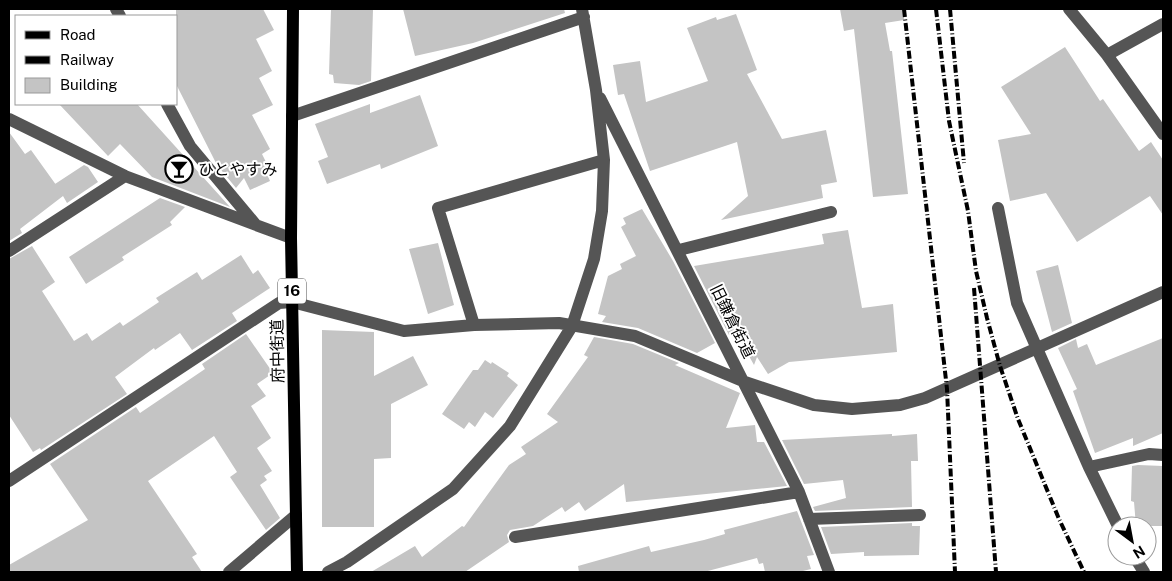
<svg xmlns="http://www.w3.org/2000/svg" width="1172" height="581" font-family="'Public Sans','Noto Sans JP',sans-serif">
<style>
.building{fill:#c4c4c4}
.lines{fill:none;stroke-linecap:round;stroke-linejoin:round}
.minor{stroke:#555;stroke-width:12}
.major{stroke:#000;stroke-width:12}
.rail{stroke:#000;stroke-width:4;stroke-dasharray:8 2.5 1 2.5;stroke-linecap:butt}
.labels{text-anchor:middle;stroke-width:4;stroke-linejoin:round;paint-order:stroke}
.shield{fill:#fff;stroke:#4c4c4c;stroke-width:1}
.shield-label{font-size:15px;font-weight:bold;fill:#000}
.poi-label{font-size:16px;fill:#000;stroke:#fff;text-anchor:start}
.street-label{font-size:16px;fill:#000;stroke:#fff}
</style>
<rect width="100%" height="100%" fill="#fff"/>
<!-- building -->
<path class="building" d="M176 9H263L274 30 256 39 272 71 259 78 273 105 252 115 270 149 262 154 269 168V173L267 174 270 181 250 190 244 178 236 188 217 165 176 84Z
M331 9H373L371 81 359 85 334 83 333 75 329 74Z
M403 9H564L565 13 473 43 415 56Z
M840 9H903L904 20 885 23 890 51H892L908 194 873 197 854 29 844 31Z
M736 14 757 70 747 74 782 139 826 130 837 182 821 185 823 198 721 220 748 196 737 142 650 171 624 94 618 95 613 65 640 61 646 102 708 81 687 28 716 17 717 20Z
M1065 47 1100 101 1103 99 1139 151 1151 142 1163 160V215L1150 196 1077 242 1046 193 1010 201 998 140 1031 134 1001 87Z
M420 95 438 146 381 169 380 164 327 184 318 161 328 157 315 124 370 104V113Z
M59 104H137L230 207 152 177 120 144 108 156Z
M9 132 25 154 31 150 59 189 55 184 84 165 88 167 98 182 67 203 63 196 20 229 22 233 9 241Z
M160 198 185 207 170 222 172 225 122 257 124 260 86 284 69 257Z
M642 209 673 261 715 343 697 353 638 328 602 322 606 316 598 314 608 276 622 269 620 264 636 256 621 227 626 224 623 218Z
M848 230 862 308 893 304 897 352 789 362 768 374 757 357 754 365 735 331 729 335 694 266 824 244 822 234Z
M438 243 454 305 428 314 409 249Z
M32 246 55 282 42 291 74 341 87 333 92 341 120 322 123 326 159 302 156 298 197 272 202 280 241 255 253 274 258 270 270 288 232 313 237 321 192 350 180 333 155 350 154 348 115 377 127 394 41 450 40 448 33 452 9 415V259Z
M1058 265 1072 323 1052 332 1036 271Z
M322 330 374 332V376L413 356 428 385 391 404V458L374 459V527H322Z
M246 334 273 373 257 384 266 396 251 406 271 438 257 448 272 471 264 476 267 480 260 485 280 518 266 530 230 477 237 472 214 436 148 481 197 554 192 557 202 572H9V565L88 520 50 464 136 407 140 413 205 369 202 364Z
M594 337 633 344 679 363 675 365 740 393 726 428 755 425 757 442H764L787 486 626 502 624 484 585 511 579 502 565 512 562 507 533 526 510 530 507 535 509 542 465 572H371L415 546 422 557 462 526 464 527 509 465 526 454 521 447 558 422 547 414 588 357 584 355Z
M1163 338V433L1133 446V438L1095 453 1073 391 1077 389 1058 348 1076 339 1078 348 1087 344 1096 365Z
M485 360 491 364 492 362 509 373 507 376 518 385 493 418 485 412 475 427 469 422 464 429 442 414 473 370H478Z
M892 434V436L917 434 918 461H911L912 507 815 511 813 507 846 498 843 480 804 484 782 440Z
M1138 465 1163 466V526H1136L1134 502 1131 501 1132 466Z
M797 511 814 555 807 556 811 569 799 572H765L763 563 759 564 757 558 704 572H579L578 566 649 546 651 552 704 540 725 534 724 530Z
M912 523V526H920L919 555 864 556V552L831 554 821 527Z"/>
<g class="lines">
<!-- minor -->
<path class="minor" d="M116 9 120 16
M1069 9 1107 55 1163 134
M1107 55 1163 24
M600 98 799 492 829 572
M167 104 190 146 256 225 291 238
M292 116 584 17
M9 119 125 176 256 225
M998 208 1017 303 1089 467 1118 526
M679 250 831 212
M9 251 125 176
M474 325 438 208 604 160
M1089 467 1149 454 1163 455
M9 481 279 303 292 302 404 331 474 325 559 323 635 336 745 382 814 405 852 409 900 405 925 398 1163 292
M809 519 920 515
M515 537 799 492
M1134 556 1144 572
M229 572 296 515
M328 572 347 562 453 489 510 426 572 326 594 259 602 211 604 160 596 90 582 9"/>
<!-- major -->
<path class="major" d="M293 9 291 238 297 572"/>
<!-- rail -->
<path class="rail" d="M904 9 947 389 955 572
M936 9 949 121 968 211 976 271 987 318 1000 366 1018 419 1059 519 1084 572
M950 9 964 163
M974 288 996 572"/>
</g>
<!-- icons -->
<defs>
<g id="bar-ring" transform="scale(1.4375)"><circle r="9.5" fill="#fff" stroke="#000" stroke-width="1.5"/><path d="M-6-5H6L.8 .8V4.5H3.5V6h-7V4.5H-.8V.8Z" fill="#000"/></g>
</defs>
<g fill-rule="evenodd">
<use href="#bar-ring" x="179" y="169"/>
</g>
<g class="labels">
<!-- shield labels -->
<rect class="shield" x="278" y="278.5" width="28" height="25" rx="4"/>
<g class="shield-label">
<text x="292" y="296">16</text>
</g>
<!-- poi labels -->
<g class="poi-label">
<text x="198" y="175">ひとやすみ</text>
</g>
<!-- street labels -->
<g class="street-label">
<text transform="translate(733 321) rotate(64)" y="6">旧鎌倉街道</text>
<text transform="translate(277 351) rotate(-91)" y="6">府中街道</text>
</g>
</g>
<!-- border -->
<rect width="1172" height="581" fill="none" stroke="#000000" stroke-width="20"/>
<!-- legend -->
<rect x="15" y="15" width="162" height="90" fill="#ffffff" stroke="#999999"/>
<rect x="25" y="31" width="25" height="8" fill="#000000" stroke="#999999"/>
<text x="60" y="40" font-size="15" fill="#000000">Road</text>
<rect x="25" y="56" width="25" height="8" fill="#000000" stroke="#999999"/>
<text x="60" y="65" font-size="15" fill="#000000">Railway</text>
<rect x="25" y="78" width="25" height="15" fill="#c4c4c4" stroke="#999999"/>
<text x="60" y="90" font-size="15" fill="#000000">Building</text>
<!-- north arrow -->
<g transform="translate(1132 541) rotate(148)"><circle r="24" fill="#ffffff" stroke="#999999"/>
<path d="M0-4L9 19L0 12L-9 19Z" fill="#000000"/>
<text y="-8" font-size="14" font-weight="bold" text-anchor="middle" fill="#000000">N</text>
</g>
</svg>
